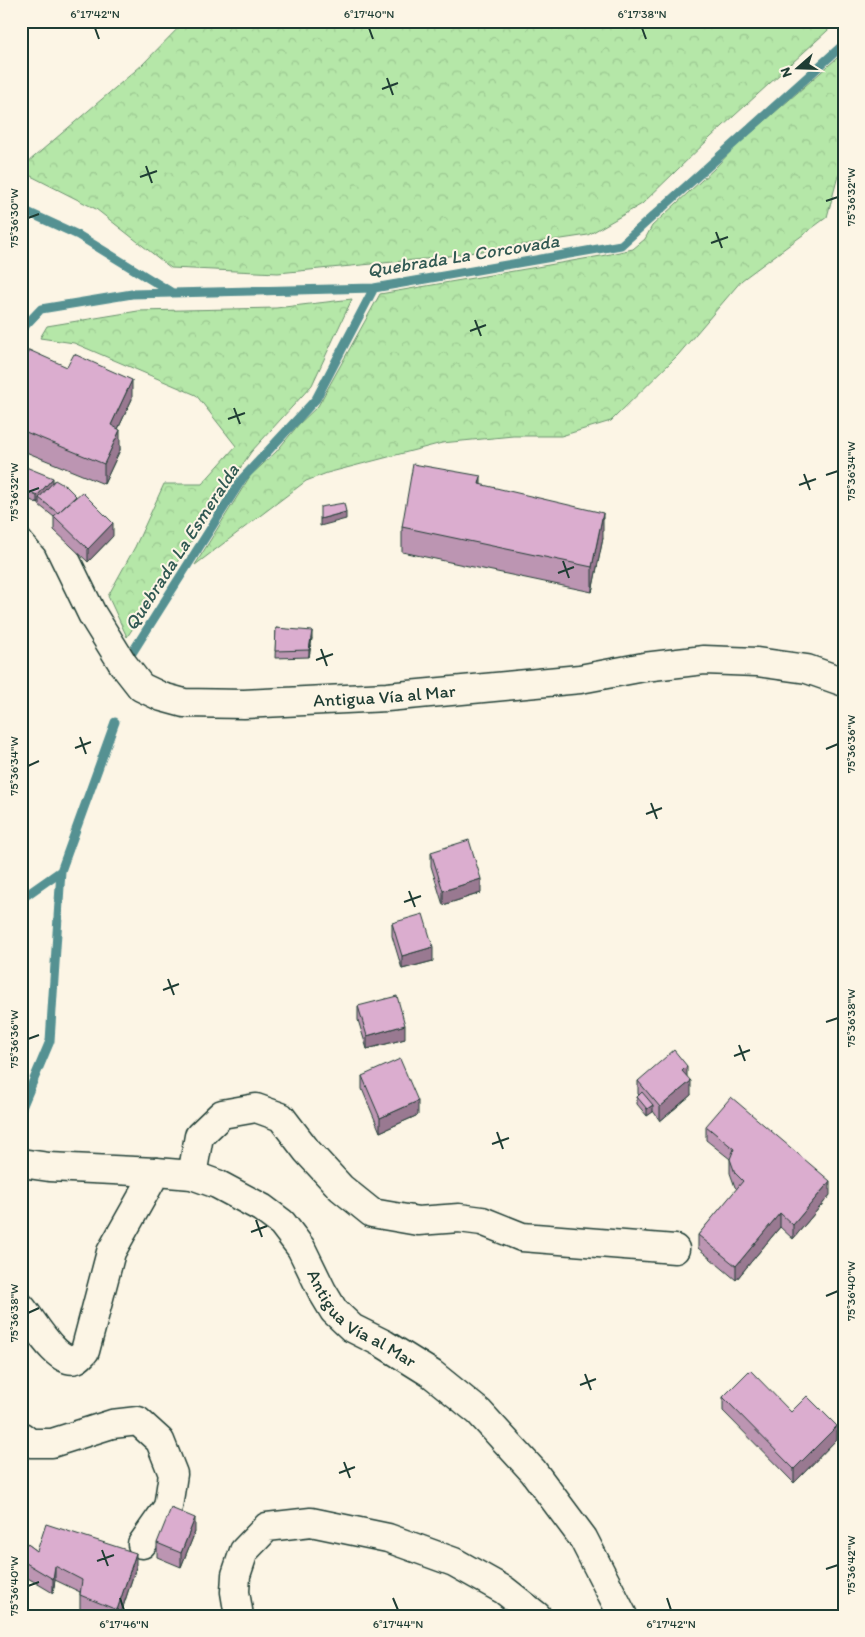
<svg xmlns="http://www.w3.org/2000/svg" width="865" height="1637" font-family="Itim,sans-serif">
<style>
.grass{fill:#b5e7a8;stroke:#6a926e}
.forest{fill:url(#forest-crowns);stroke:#6a926e}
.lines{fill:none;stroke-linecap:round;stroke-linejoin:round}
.stream{stroke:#549192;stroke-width:9}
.minor-casing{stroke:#1f3d34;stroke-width:31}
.major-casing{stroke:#1f3d34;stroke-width:31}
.minor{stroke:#fcf5e5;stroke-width:28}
.major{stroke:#fcf5e5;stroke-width:28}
.wall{fill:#bc95b2;stroke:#1f3d34}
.shaded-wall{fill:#997991;stroke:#1f3d34}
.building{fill:#dbadcf;stroke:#1f3d34}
.ticks{fill:none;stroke:#1f3d34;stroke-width:2}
.labels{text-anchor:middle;stroke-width:4;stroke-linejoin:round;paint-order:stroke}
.street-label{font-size:18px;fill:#1f3d34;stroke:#fcf5e5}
.water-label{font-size:19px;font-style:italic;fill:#315953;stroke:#fcf5e5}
.neatline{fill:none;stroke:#1f3d34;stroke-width:2}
.ticks-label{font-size:12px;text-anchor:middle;fill:#1f3d34}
</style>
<defs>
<pattern id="forest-crowns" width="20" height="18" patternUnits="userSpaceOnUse" patternTransform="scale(1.25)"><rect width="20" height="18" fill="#b5e7a8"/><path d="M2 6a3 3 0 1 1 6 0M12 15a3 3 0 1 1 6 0" fill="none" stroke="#9bc791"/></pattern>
</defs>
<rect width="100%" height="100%" fill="#fcf5e5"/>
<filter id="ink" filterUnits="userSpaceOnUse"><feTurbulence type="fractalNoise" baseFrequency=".02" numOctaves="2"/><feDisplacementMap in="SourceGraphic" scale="10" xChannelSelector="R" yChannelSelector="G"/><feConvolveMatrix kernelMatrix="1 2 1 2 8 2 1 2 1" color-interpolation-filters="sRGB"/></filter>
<g filter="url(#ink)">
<!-- grass -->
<path class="grass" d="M844 187V233C839 218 836 201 844 187Z"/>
<!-- forest -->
<path class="forest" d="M185 21H838L711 137 642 204 588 235 435 258 278 273 171 268 96 209 21 171V168L142 65Z
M844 52V168L838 176 827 217 742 280 678 355 611 421 561 436H513L442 443 327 473 306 481 195 565 250 476 276 452 299 424 318 406 380 294 601 256 633 249 645 239 652 226 714 169 735 147Z
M352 299 312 385 251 452 127 637 108 596 135 547 164 484H202L236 446 196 395 74 343 40 338 47 326 138 311 276 308Z"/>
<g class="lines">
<!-- stream -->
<path class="stream" d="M21 209 78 235 171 292
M21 330 41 309 132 294 374 288 621 245 844 44
M132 653 242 479 316 399 374 288
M21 899 61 871 115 722
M21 1110 50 1041 61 871"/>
<!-- minor casing -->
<g class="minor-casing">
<path id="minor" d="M192 1175 199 1136 222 1114 256 1108 281 1117 307 1151 341 1188 372 1213 418 1221 459 1218 482 1221 522 1237 675 1249
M21 1307C32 1319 57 1366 76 1359 79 1358 82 1354 85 1351L111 1252 156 1172
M21 1436 30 1443H52L112 1424 138 1421 160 1441 173 1474 168 1507 142 1544
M239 1616 235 1592 236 1575 244 1551 267 1527 311 1522 388 1538 454 1562 504 1590 537 1616"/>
</g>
<!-- major casing -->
<g class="major-casing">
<g id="major">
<path id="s1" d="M21 510 36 517 57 542 92 614 123 664 141 687 162 697 184 703 244 704 387 697 580 679 644 667 704 660 757 662 807 669 844 682"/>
<path id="s2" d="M21 1163 49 1167 156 1172 192 1175 217 1184 262 1208 282 1223 301 1248 322 1291 334 1311 352 1328 384 1344 432 1374 479 1412 533 1471 583 1538 623 1616"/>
</g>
</g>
<!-- minor -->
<use href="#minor" class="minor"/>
<!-- major -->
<use href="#major" class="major"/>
</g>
<!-- wall -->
<path class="wall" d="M21 368 132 399 118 429 120 450 104 484 21 450Z
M21 465 53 482 113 536 88 562 54 530V517L39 505V502L37 503 21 496Z
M481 485 603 538 592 592 402 552V527Z
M276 628 312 638 309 657 275 658Z
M431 852 481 893 443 905 431 866Z
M392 923 433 961 402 969 392 936Z
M358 1006 405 1039 367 1049 358 1020Z
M362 1076 418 1115 380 1132 362 1089Z
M687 1077 691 1095 660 1121 653 1111 647 1116 637 1104V1097L639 1095 638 1094V1081Z
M706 1126 830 1195 793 1239 780 1227 736 1280 698 1248V1235L737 1189 735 1187 730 1173V1159L706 1140Z
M723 1397 791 1412 837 1439 794 1483 723 1411Z
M195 1532 181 1567 157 1557V1543Z
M21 1539 37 1551 136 1567 120 1616H97L80 1609V1592L55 1580 53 1593 21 1574Z"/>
<!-- shaded-wall -->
<path class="shaded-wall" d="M132 380V399L111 444V425Z
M120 430V450L104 484V464Z
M481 476V501L479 484Z
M53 478V485L39 498V502L37 503V496Z
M346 512V519L320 526V519Z
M603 513V538L592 592V567Z
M113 523V536L88 562V549Z
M312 631V638L309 657V650Z
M481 879V893L443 905V891Z
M433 947V961L402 969V956Z
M405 1025V1039L367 1049V1036Z
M687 1066V1080L682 1071Z
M691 1081V1095L660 1121V1107Z
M418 1101V1115L380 1132V1118Z
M653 1105V1112L647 1116V1109Z
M830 1181V1195L793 1239V1225Z
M780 1213V1227L736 1280V1266Z
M837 1426V1439L794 1483V1469Z
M195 1518V1532L181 1567V1553Z
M136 1553V1567L120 1616H117V1610Z
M55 1566V1580L53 1593V1579Z"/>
<!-- building -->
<path class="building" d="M29 350 67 367 74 354 132 380 111 425 120 430 104 464 21 430V368Z
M413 464 481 476 479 484 603 513 592 567 402 527Z
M21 465 53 478 37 496 21 489Z
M55 480 67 487 76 496 58 513 39 498Z
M82 492 113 523 88 549 54 516Z
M344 503 346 512 320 519V507Z
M276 628 312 631 309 650 275 651Z
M469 840 481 879 443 891 431 852Z
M423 914 433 947 402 956 392 923Z
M397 996 405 1025 367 1036 358 1006Z
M674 1050 687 1066 682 1071 691 1081 660 1107 638 1081Z
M400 1059 418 1101 380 1118 362 1076Z
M642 1092 653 1105 647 1109 637 1097Z
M731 1097 830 1181 793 1225 780 1213 736 1266 698 1235 743 1181 735 1173 730 1159 734 1149 706 1126Z
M750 1370 791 1412 807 1396 837 1426 794 1469 723 1397Z
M171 1508 195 1518 181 1553 157 1543Z
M46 1524 136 1553 117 1610 80 1595 82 1580 55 1566 53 1579 21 1560V1539L37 1551Z"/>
</g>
<!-- ticks -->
<path class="ticks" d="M95 28 99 39M369 28 373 39M642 28 646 39M387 78 393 95M382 89 398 83M146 166 152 183M140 177 157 171M826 201 838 197M28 218 39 214M716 232 722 248M711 243 728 237M475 320 481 336M470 331 486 325M234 408 240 424M228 419 245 413M804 474 810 490M826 475 838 471M799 485 816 479M28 492 39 488M563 561 569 578M558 573 574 567M321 649 327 666M316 660 333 654M80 737 86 754M75 748 91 742M826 749 838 744M28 766 39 761M651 803 657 819M646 814 662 808M409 891 415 907M404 902 421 896M168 979 174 995M163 990 179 984M826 1022 838 1018M28 1039 39 1035M739 1045 745 1061M734 1056 750 1050M497 1132 503 1149M492 1144 509 1138M256 1220 262 1237M251 1232 267 1226M826 1296 838 1291M28 1313 39 1308M585 1374 591 1390M580 1385 596 1379M344 1462 350 1478M339 1473 355 1467M102 1550 108 1566M97 1561 114 1555M826 1569 838 1565M28 1586 39 1582M120 1598 124 1610M393 1598 398 1610M667 1598 671 1610"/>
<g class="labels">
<!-- street labels -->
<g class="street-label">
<text dy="6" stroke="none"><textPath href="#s1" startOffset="464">Antigua Vía al Mar</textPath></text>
<text dy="6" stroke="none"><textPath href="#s2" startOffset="402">Antigua Vía al Mar</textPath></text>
</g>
<!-- water labels -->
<g class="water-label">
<text transform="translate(463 255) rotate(-9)" y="7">Quebrada La Corcovada</text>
<text transform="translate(181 547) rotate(-57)" y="7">Quebrada La Esmeralda</text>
</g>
</g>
<!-- margin -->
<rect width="865" height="1637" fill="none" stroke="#fcf5e5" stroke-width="55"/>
<!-- north arrow -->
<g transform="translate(798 68) rotate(250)" stroke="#fcf5e5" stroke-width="4" paint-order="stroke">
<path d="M0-4L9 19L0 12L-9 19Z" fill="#1f3d34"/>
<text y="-8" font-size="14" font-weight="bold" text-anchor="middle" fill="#1f3d34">N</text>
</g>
<rect x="28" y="28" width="810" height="1582" class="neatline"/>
<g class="ticks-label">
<text x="95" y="18">6°17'42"N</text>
<text x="369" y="18">6°17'40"N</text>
<text x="642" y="18">6°17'38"N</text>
<text transform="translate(851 197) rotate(-90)" y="4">75°36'32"W</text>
<text transform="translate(14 218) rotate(-90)" y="4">75°36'30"W</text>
<text transform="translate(851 471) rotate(-90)" y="4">75°36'34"W</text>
<text transform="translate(14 492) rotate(-90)" y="4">75°36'32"W</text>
<text transform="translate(851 744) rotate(-90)" y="4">75°36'36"W</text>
<text transform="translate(14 766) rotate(-90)" y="4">75°36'34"W</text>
<text transform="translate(851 1018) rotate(-90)" y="4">75°36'38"W</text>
<text transform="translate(14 1039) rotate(-90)" y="4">75°36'36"W</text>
<text transform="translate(851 1291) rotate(-90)" y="4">75°36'40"W</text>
<text transform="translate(14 1313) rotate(-90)" y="4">75°36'38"W</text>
<text transform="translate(851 1565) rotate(-90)" y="4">75°36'42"W</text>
<text transform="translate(14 1586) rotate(-90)" y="4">75°36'40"W</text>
<text x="124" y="1628">6°17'46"N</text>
<text x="398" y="1628">6°17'44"N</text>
<text x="671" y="1628">6°17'42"N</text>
</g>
</svg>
